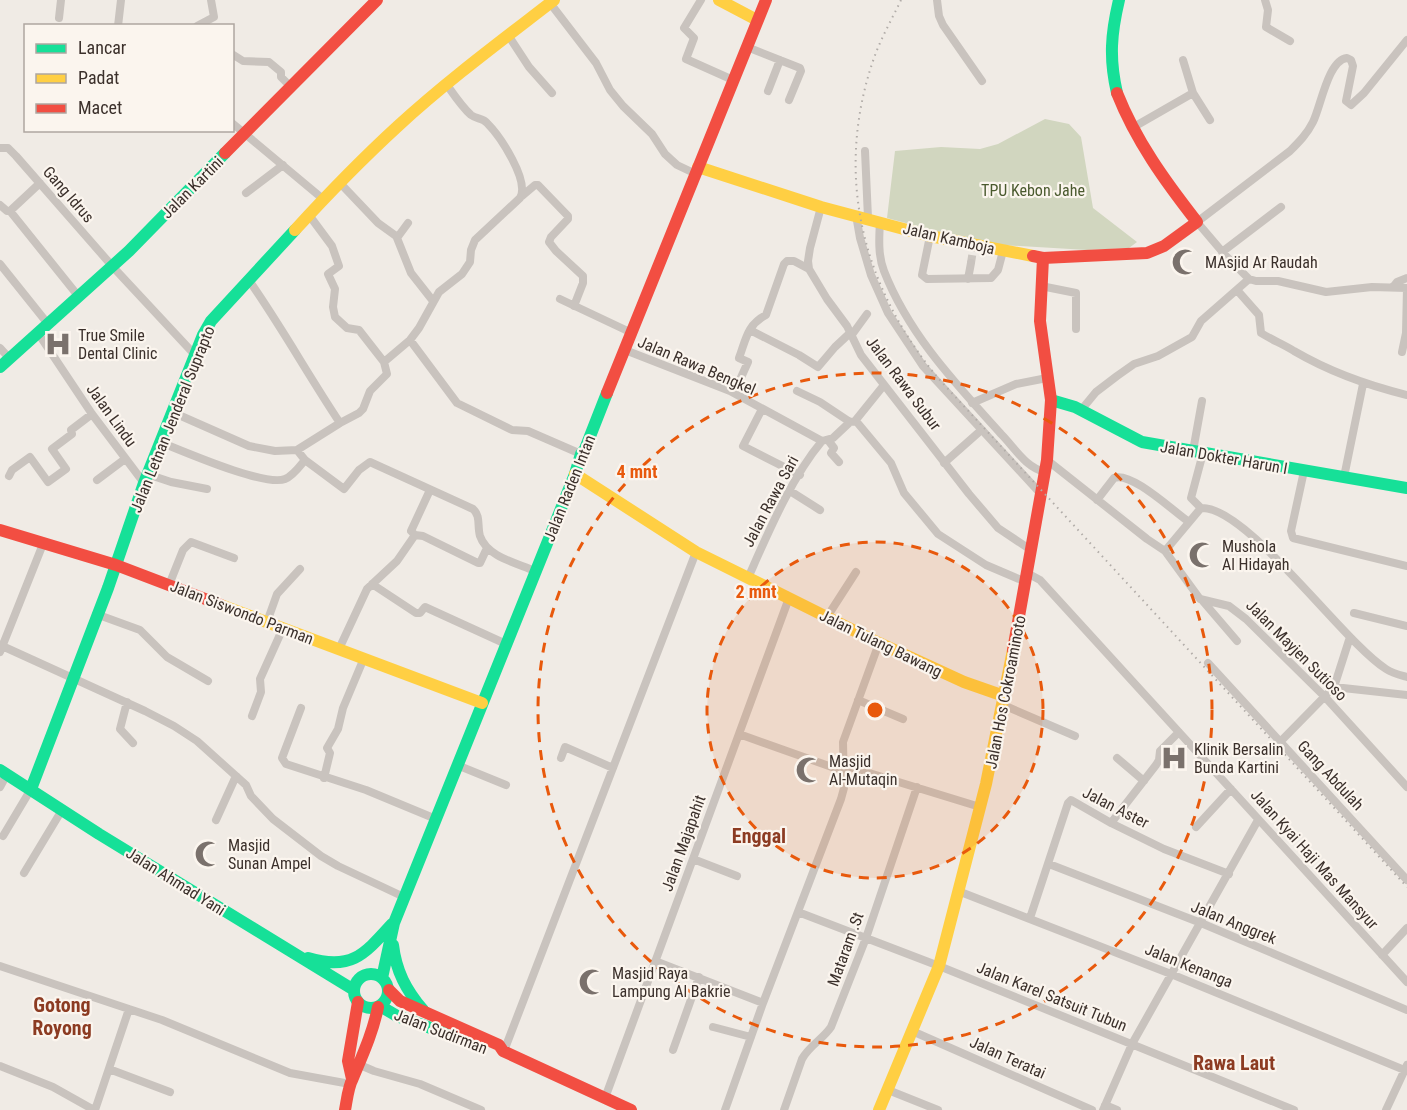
<svg xmlns="http://www.w3.org/2000/svg" width="1407" height="1110" font-family="'Roboto Condensed',sans-serif">
<style>
.green{fill:#d1d6bf}
.lines{fill:none;stroke-linecap:round;stroke-linejoin:round}
.street-tunnel{stroke:#ccc6c0;stroke-width:8;stroke-dasharray:8 4;stroke-linecap:butt}
.street{stroke:#c9c3be;stroke-width:8}
.fast{stroke:#16e098;stroke-width:12}
.slow{stroke:#ffcf43;stroke-width:12}
.jam{stroke:#f24e42;stroke-width:12}
.rail{stroke:#b1aca8;stroke-width:2;stroke-dasharray:1.5 4.5;stroke-linecap:butt}
.ring{fill:none;stroke:#e8590c;stroke-width:3;stroke-dasharray:10 8}
.labels{text-anchor:middle;stroke-width:4.5;stroke-linejoin:round;paint-order:stroke}
.street-label{font-size:16px;fill:#3b302b;stroke:#fbf5ee}
.park-label{font-size:16px;fill:#4a5a2e;stroke:#fbf5ee}
.poi-label{font-size:16px;fill:#3b302b;stroke:#fbf5ee;text-anchor:start}
.quarter-label{font-size:20px;font-weight:bold;fill:#8c3b22;stroke:#fbf5ee}
.centre{fill:#e8590c;stroke:#fbf5ee;stroke-width:3}
.ring-label{font-size:18px;text-anchor:middle;font-weight:bold;fill:#e8590c;stroke:#fbf5ee;stroke-width:4.5;stroke-linejoin:round;paint-order:stroke}
</style>
<rect width="100%" height="100%" fill="#f0ebe5"/>
<!-- green -->
<path class="green" d="M1045 119 1069 124 1081 137 1093 208 1137 242 1129 248 1087 250 984 244 887 218 895 151 941 147 980 149 998 144Z"/>
<g class="lines">
<!-- street-tunnel -->
<path class="street-tunnel" d="M971 263 973 250"/>
<!-- street -->
<path class="street" d="M701 0 684 28 694 38 686 59 733 80
M937 0 939 16 943 25 982 81
M1265 0 1268 10 1266 27 1290 41
M550 3 596 63 610 90 623 106 652 134 665 154 677 165 696 174
M59 18 61 0
M118 26 121 0
M197 26 214 17 211 0
M508 35 529 67 552 93
M1407 40 1364 93 1351 105 1346 101 1353 66 1351 60 1347 58C1328 60 1321 106 1313 122 1307 134 1299 142 1290 151L1197 222 1226 256 1249 279 1256 281H1278L1326 292 1372 287 1407 288
M747 47 800 68 801 71 789 100
M232 54 243 61 269 62 281 72V77L290 86
M768 91 780 60
M1193 93 1210 120
M232 123 323 199
M1132 128 1193 93 1183 60
M0 148H8L16 156 113 267 195 355
M865 151 868 218
M340 183 378 223 396 236
M246 193 283 165
M522 196 535 185H538L568 216V219L551 237 549 242 556 251 583 276V283L574 306
M0 205 7 211H10L40 183
M821 207 810 248 808 261 809 269 827 299 847 326 861 355 969 494 998 528 1031 550
M10 211 79 297
M309 215 332 246 339 266 328 274 335 289 333 307 335 317 347 328 359 330 384 362
M856 215 860 238 871 275 888 313 923 366 1040 493
M880 222C879 238 878 256 884 271 909 335 956 384 1001 434 1015 448 1025 467 1045 472
M408 223 397 238 411 273 433 301
M930 236 922 275 927 279 991 278 998 270 1003 251
M1222 252 1281 207
M0 264 48 324
M248 279C281 326 308 375 340 423
M968 279 971 263
M1041 286 1076 293V329
M1393 287 1397 282 1407 278
M1237 290 1259 315 1261 333C1272 340 1283 344 1294 351 1330 372 1366 385 1407 395
M560 299 632 333
M750 330 799 355 818 367 835 347 850 333
M38 333 92 414 144 483
M851 336 867 314
M410 340 457 403 512 430 528 431 581 454
M0 348 10 359
M625 350 730 391 822 441
M1402 352 1406 333 1407 288
M797 391 820 402 850 422 856 421 891 463 904 493 938 534 986 565 1026 582
M734 393 748 362 739 358C746 339 747 325 766 315L784 264 787 261H794L809 269
M972 403 1016 384 1047 378
M762 409 743 446 800 475
M1082 409 1096 392 1117 376 1134 364 1158 356 1192 337 1201 321 1249 279
M172 412 249 446 275 451 297 450 340 423 359 413 363 409 370 391 387 374 384 362 410 340 419 328 439 292 462 274 470 262 471 250 475 240 520 198C530 181 500 136 487 123 483 118 476 119 471 115 462 107 454 95 447 85
M855 421 884 385
M828 440 834 448 831 453 839 462
M822 441 833 438 850 422
M160 442C183 451 265 487 285 479 293 476 300 466 305 460
M297 450 305 460 344 489 359 470 370 462 473 509C481 516 477 526 480 536 487 557 517 563 535 571
M1193 451 1202 401
M1047 460 1147 539 1165 551 1200 599 1229 606 1246 619 1325 697 1407 787
M944 463 978 433
M1304 471 1291 531 1293 538 1407 566
M147 474 171 482 207 489
M9 476 12 470 30 457 48 482 66 469 52 449 72 434 71 430 92 414
M1344 477 1363 384
M97 480 125 459
M790 491 820 510
M1097 500 1114 478C1131 471 1173 511 1189 522
M1201 508 1191 498 1203 453
M415 535 423 536 478 563H480L487 548
M1165 551 1201 508C1246 505 1342 641 1386 669 1392 673 1400 675 1407 677
M1027 573 1040 580 1407 982
M748 578C768 533 791 478 822 441
M372 584 416 613H420L425 607 506 644
M169 585 183 550 191 542 234 558
M1201 599 1237 641
M1354 613 1407 626
M96 614 140 630 167 657 208 681
M827 617 856 572
M267 622 277 594 300 569
M0 645 145 711 174 726 197 741 246 785 251 796 273 819 321 856 338 866 404 897
M339 649 367 589 397 561 415 535 411 531 430 490
M0 652 43 544
M1208 663 1407 880
M1334 687 1350 637
M858 700 903 719
M127 702 120 729 133 743
M1003 705 1075 736
M301 708 282 758 286 764 366 790 436 819
M252 716 261 692 260 679 283 628
M739 734 843 771
M1280 742 1334 687 1407 695
M561 758 565 747 613 768
M1117 758 1144 781
M457 765 506 785
M843 765 980 807
M324 778 330 753 327 748 338 729 343 708 364 658
M0 787 7 774
M216 820 236 776
M1111 823 1156 765 1159 760 1160 751 1179 732
M1196 827 1231 789
M3 836 31 789
M693 859 737 876
M1049 864 1201 923 1407 1010
M24 873 62 810
M958 891 1171 974 1407 1071
M798 912 939 966 1294 1110
M1030 918 1068 803 1071 800 1111 823 1164 849 1229 874
M1382 955 1407 928
M655 961 763 1003
M0 966 162 1020 290 1073 350 1084
M713 1027 751 1037
M912 1031 1092 1110
M673 1050 699 977
M504 1051 696 552
M360 1065 374 1071 420 1084 481 1110
M0 1066 53 1087 94 1110
M109 1069 170 1092
M888 1090 938 1110
M605 1098 789 598
M1105 1105 1117 1110
M95 1110 129 1009
M725 1110 763 1003 841 799 844 788 843 742 879 643
M784 1110 802 1059C809 1046 823 1039 831 1027L866 938 917 787
M1103 1110 1132 1044 1258 820
M1386 1110 1407 1065"/>
<!-- fast -->
<path class="fast" d="M1117 93C1109 58 1111 34 1119 0
M0 367 129 251 225 153
M1051 400 1075 407 1142 442 1407 488
M0 770 99 834 354 990
M31 789 108 588 144 483 203 335 211 321 295 230
M393 945C396 971 406 990 423 1010
M308 958C351 971 364 955 392 924
M354 991a17 17 0 1 1 34 0a17 17 0 1 1-34 0Z
M382 978 394 923 575 474 581 454 585 449 607 393
M380 1006 397 1016 459 1038"/>
<!-- slow -->
<path class="slow" d="M719 0 757 20
M698 167 821 207 930 236 1033 256
M295 230C328 194 362 159 398 126 447 81 501 41 554 0
M575 474 696 552 879 643 964 682 1004 696
M221 605 482 703
M879 1110 939 966 986 784 1013 650"/>
<!-- jam -->
<path class="jam" d="M225 153 377 0
M1033 256 1043 258 1147 253 1164 246 1197 222C1165 181 1136 141 1117 93
M607 393 766 0
M0 530 116 565 221 605
M1013 650 1047 460 1051 400 1040 321 1043 258
M389 990 400 1001 499 1045 503 1051 631 1110
M352 1079 348 1061 358 1002
M345 1110C347 1100 348 1087 353 1078 363 1054 373 1032 378 1007"/>
<!-- rail -->
<path class="rail" d="M901 0C892 19 881 38 874 58 834 173 861 285 938 378L1407 887"/>
</g>
<!-- distance rings -->
<circle cx="875" cy="710" r="168" fill="#e8590c" fill-opacity=".12"/>
<g class="ring">
<circle cx="875" cy="710" r="168"/>
<circle cx="875" cy="710" r="337"/>
</g>
<!-- icons -->
<defs>
<g id="mosque-bare" transform="scale(2.07)"><path d="M3.5-4.9A6 6 0 1 0 3.5 4.9A5 5 0 1 1 3.5-4.9Z" fill="#7a716c" stroke="#fbf5ee" stroke-width="2.5" paint-order="stroke"/></g>
<g id="hospital-bare" transform="scale(2.07)"><path d="M-5-5h3v3.5h4V-5h3V5h-3V1.5h-4V5h-3Z" fill="#7a716c" stroke="#fbf5ee" stroke-width="2.5" paint-order="stroke"/></g>
</defs>
<g fill-rule="evenodd">
<use href="#mosque-bare" x="1185" y="262"/>
<use href="#hospital-bare" x="58" y="344"/>
<use href="#mosque-bare" x="1202" y="555"/>
<use href="#hospital-bare" x="1174" y="758"/>
<use href="#mosque-bare" x="809" y="770"/>
<use href="#mosque-bare" x="208" y="854"/>
<use href="#mosque-bare" x="592" y="982"/>
</g>
<g class="labels">
<!-- street labels -->
<g class="street-label">
<text transform="translate(192 187) rotate(-45)" y="6">Jalan Kartini</text>
<text transform="translate(69 194) rotate(49)" y="6">Gang Idrus</text>
<text transform="translate(949 238) rotate(13)" y="6">Jalan Kamboja</text>
<text transform="translate(697 365) rotate(23)" y="6">Jalan Rawa Bengkel</text>
<text transform="translate(904 383) rotate(53)" y="6">Jalan Rawa Subur</text>
<text transform="translate(112 415) rotate(54)" y="6">Jalan Lindu</text>
<text transform="translate(172 419) rotate(-68)" y="6">Jalan Letnan Jenderal Suprapto</text>
<text transform="translate(1224 457) rotate(10)" y="6">Jalan Dokter Harun I</text>
<text transform="translate(569 488) rotate(-68)" y="6">Jalan Raden Intan</text>
<text transform="translate(770 501) rotate(-62)" y="6">Jalan Rawa Sari</text>
<text transform="translate(242 612) rotate(21)" y="6">Jalan Siswondo Parman</text>
<text transform="translate(881 643) rotate(26)" y="6">Jalan Tulang Bawang</text>
<text transform="translate(1297 650) rotate(45)" y="6">Jalan Mayjen Sutioso</text>
<text transform="translate(1005 692) rotate(-79)" y="6">Jalan Hos Cokroaminoto</text>
<text transform="translate(1331 775) rotate(47)" y="6">Gang Abdulah</text>
<text transform="translate(1116 807) rotate(27)" y="6">Jalan Aster</text>
<text transform="translate(683 843) rotate(-70)" y="6">Jalan Majapahit</text>
<text transform="translate(1315 859) rotate(48)" y="6">Jalan Kyai Haji Mas Mansyur</text>
<text transform="translate(176 881) rotate(32)" y="6">Jalan Ahmad Yani</text>
<text transform="translate(1234 922) rotate(22)" y="6">Jalan Anggrek</text>
<text transform="translate(845 949) rotate(-70)" y="6">Mataram .St</text>
<text transform="translate(1189 965) rotate(22)" y="6">Jalan Kenanga</text>
<text transform="translate(1052 996) rotate(22)" y="6">Jalan Karel Satsuit Tubun</text>
<text transform="translate(441 1031) rotate(21)" y="6">Jalan Sudirman</text>
<text transform="translate(1008 1057) rotate(24)" y="6">Jalan Teratai</text>
</g>
<!-- park labels -->
<g class="park-label">
<text x="1033" y="196">TPU Kebon Jahe</text>
</g>
<!-- poi labels -->
<g class="poi-label">
<text x="1205" y="268">MAsjid Ar Raudah</text>
<text x="78" y="341">True Smile<tspan x="78" dy="18">Dental Clinic</tspan></text>
<text x="1222" y="552">Mushola<tspan x="1222" dy="18">Al Hidayah</tspan></text>
<text x="1194" y="755">Klinik Bersalin<tspan x="1194" dy="18">Bunda Kartini</tspan></text>
<text x="829" y="767">Masjid<tspan x="829" dy="18">Al-Mutaqin</tspan></text>
<text x="228" y="851">Masjid<tspan x="228" dy="18">Sunan Ampel</tspan></text>
<text x="612" y="979">Masjid Raya<tspan x="612" dy="18">Lampung Al Bakrie</tspan></text>
</g>
<!-- quarter labels -->
<g class="quarter-label">
<text x="759" y="843">Enggal</text>
<text x="62" y="1012">Gotong<tspan x="62" dy="23">Royong</tspan></text>
<text x="1234" y="1070">Rawa Laut</text>
</g>
</g>
<circle cx="875" cy="710" r="9" class="centre"/>
<g class="ring-label">
<text x="637" y="478">4 mnt</text>
<text x="756" y="598">2 mnt</text>
</g>
<!-- legend -->
<rect x="24" y="24" width="210" height="108" fill="#fbf5ee" stroke="#aea6a0" stroke-width="1.5"/>
<rect x="36" y="44" width="30" height="9" fill="#16e098" stroke="#aea6a0" stroke-width="1.5"/>
<text x="78" y="54" font-size="18" fill="#3b302b">Lancar</text>
<rect x="36" y="74" width="30" height="9" fill="#ffcf43" stroke="#aea6a0" stroke-width="1.5"/>
<text x="78" y="84" font-size="18" fill="#3b302b">Padat</text>
<rect x="36" y="104" width="30" height="9" fill="#f24e42" stroke="#aea6a0" stroke-width="1.5"/>
<text x="78" y="114" font-size="18" fill="#3b302b">Macet</text>
</svg>
